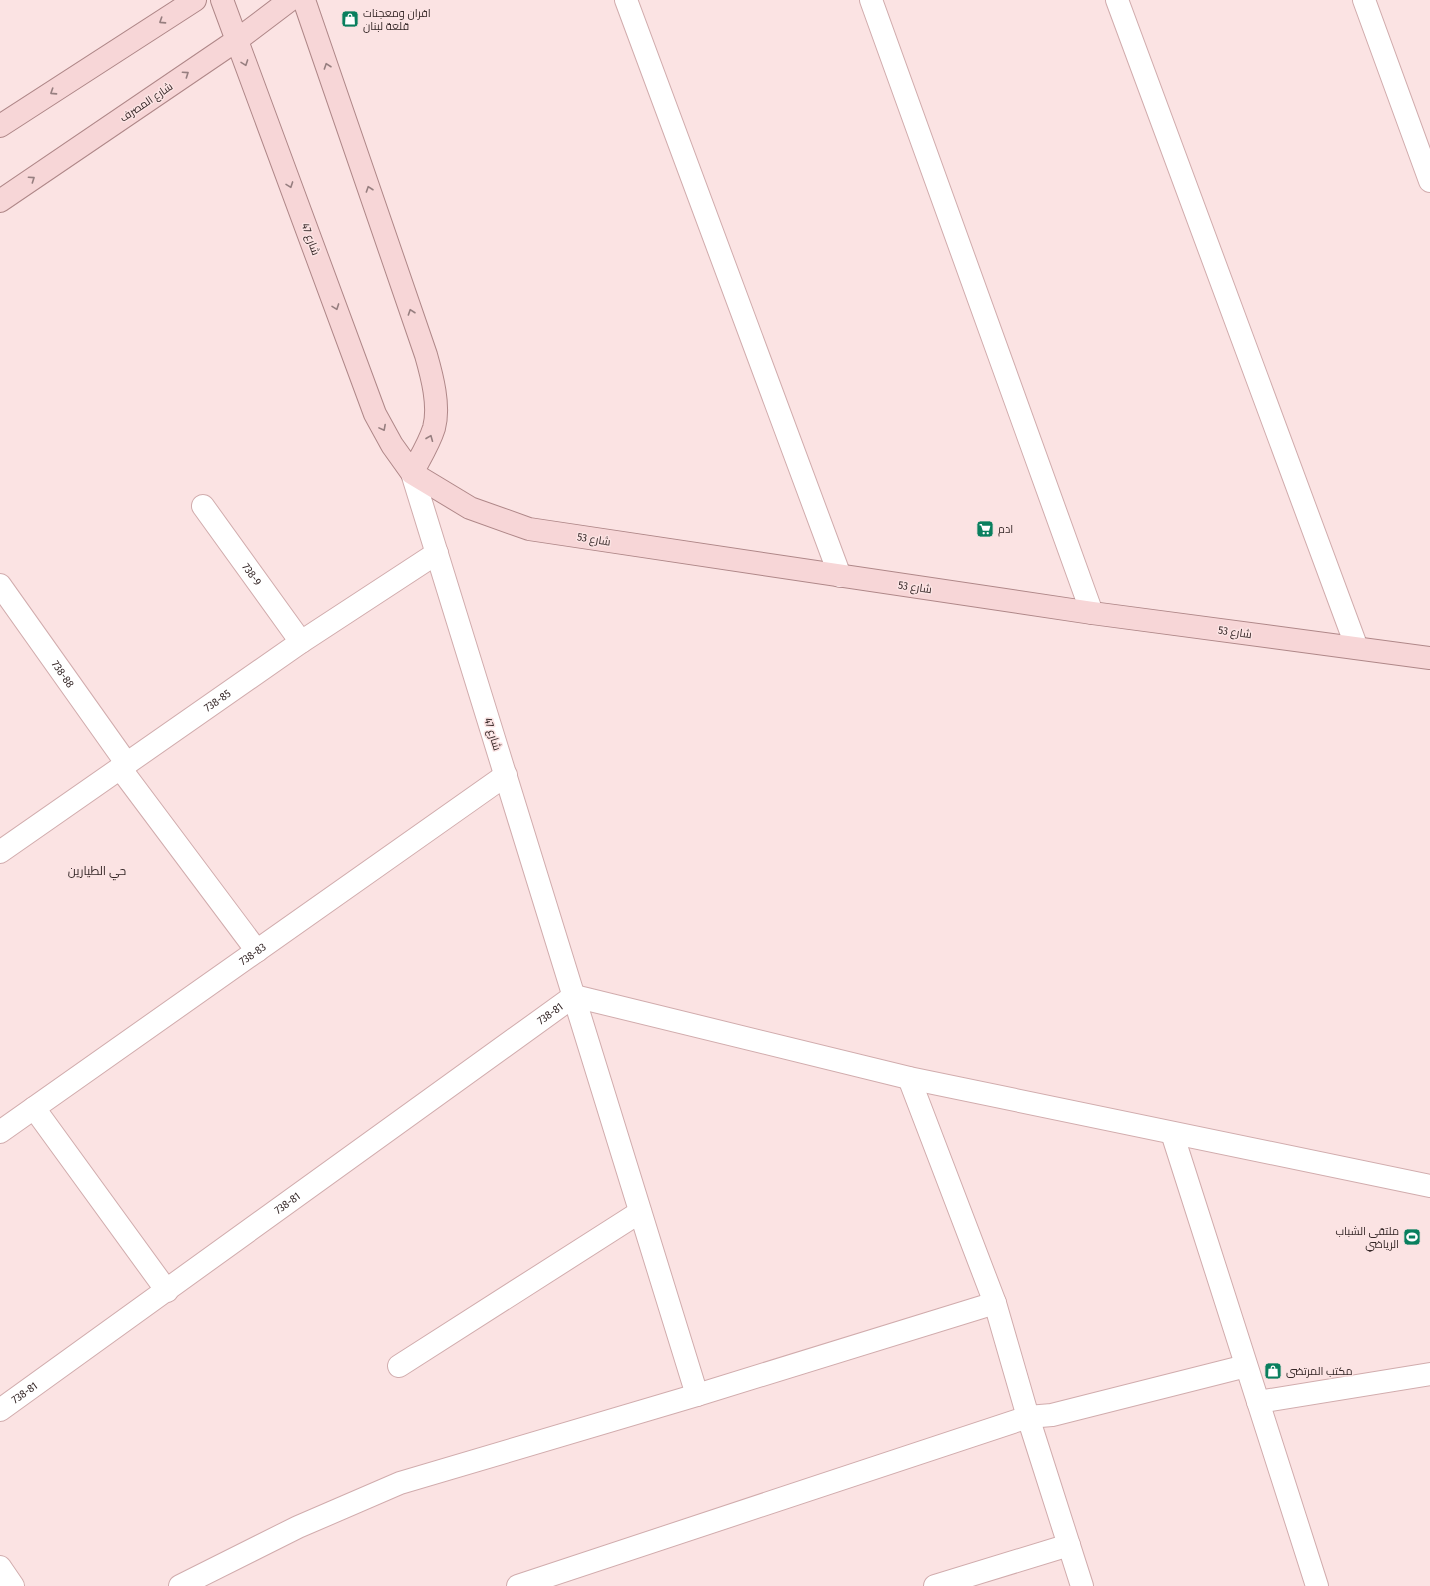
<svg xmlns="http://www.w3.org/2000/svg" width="1430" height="1586" font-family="'Fira Sans Condensed',Cairo,sans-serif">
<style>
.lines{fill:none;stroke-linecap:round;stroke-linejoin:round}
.minor-casing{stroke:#d1acad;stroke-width:24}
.primary-casing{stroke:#af8788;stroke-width:24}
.minor{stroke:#fff;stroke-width:22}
.primary{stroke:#f7d6d7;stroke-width:22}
.oneway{stroke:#967e7f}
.labels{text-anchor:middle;stroke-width:3;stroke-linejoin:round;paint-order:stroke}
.poi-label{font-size:11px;fill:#352727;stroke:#fbe3e3;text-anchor:start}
.street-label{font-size:11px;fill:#352727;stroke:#fbe3e3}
.neighbourhood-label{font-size:12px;fill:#352727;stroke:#fbe3e3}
</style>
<rect width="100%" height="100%" fill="#fbe3e3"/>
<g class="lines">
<!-- minor casing -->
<g class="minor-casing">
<g id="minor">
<path d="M626 0 840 576"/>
<path d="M871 0 1092 613"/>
<path d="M1117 0 1357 648"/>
<path d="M1364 0 1430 181"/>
<path d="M412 473 697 1395"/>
<path id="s1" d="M203 506 301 642"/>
<path id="s2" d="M0 585 127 764"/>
<path d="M120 768 257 951"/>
<path id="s3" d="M0 852 301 642 437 553"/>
<path d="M574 996 909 1078 1430 1186"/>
<path d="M909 1078 995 1303 1028 1417 1082 1586"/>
<path d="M34 1108 167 1291"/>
<path id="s4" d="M0 1132 506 775"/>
<path d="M1172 1133 1317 1586"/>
<path d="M399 1366 640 1212"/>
<path d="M1258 1402 1430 1374"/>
<path id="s5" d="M0 1410 574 996"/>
<path d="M0 1567 13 1586"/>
<path d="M180 1586 298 1527 400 1483 697 1395 995 1303"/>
<path d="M518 1586 1028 1417 1052 1415 1246 1366"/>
<path d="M935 1586 1069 1545"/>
</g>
</g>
<!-- primary casing -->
<g class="primary-casing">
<path id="primary" d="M222 0 375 414 392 445 412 473 470 508 529 529 1092 613 1430 658
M304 0 426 355C432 376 440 406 434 428 429 444 420 458 412 473
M0 126 195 0
M0 201 237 40 290 0"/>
</g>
<!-- minor -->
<use href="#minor" class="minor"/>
<!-- primary -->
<use href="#primary" class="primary"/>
</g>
<!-- one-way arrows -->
<defs><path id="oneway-chevron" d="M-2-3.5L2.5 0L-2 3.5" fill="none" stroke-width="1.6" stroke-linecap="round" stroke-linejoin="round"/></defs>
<g class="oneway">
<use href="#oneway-chevron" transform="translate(162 21) rotate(147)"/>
<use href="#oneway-chevron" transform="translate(245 63) rotate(70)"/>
<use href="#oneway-chevron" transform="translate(327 66) rotate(-109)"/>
<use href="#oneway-chevron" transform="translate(186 74) rotate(-34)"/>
<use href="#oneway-chevron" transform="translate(53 92) rotate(147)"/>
<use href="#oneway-chevron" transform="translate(32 179) rotate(-34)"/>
<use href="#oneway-chevron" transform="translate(290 185) rotate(70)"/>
<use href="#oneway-chevron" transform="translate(369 189) rotate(-109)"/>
<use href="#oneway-chevron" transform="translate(336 307) rotate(70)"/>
<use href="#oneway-chevron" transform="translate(411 312) rotate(-109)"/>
<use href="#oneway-chevron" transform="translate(383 428) rotate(62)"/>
<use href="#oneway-chevron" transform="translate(430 438) rotate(-68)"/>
</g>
<!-- icons -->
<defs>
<g id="shop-square" transform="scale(0.9)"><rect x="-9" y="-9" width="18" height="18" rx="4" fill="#097f5e" stroke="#fbe3e3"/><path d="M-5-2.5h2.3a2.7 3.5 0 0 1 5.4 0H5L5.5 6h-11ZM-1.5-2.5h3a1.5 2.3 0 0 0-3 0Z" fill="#fff"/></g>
<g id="supermarket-square" transform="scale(0.9)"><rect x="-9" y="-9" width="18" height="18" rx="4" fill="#097f5e" stroke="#fbe3e3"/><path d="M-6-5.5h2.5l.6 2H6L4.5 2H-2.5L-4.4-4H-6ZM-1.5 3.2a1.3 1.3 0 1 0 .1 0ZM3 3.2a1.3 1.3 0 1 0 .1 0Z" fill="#fff"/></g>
<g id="stadium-square" transform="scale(0.9)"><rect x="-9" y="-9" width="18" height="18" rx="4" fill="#097f5e" stroke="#fbe3e3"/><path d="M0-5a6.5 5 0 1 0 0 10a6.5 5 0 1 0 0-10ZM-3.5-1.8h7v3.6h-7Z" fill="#fff"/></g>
</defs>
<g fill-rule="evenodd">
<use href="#shop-square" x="350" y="19"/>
<use href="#supermarket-square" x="985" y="529"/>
<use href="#stadium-square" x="1412" y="1237"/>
<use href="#shop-square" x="1273" y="1371"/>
</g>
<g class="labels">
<!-- poi labels -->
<g class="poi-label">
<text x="363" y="17">افران ومعجنات<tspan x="363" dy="13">قلعة لبنان</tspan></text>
<text x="998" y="533">ادم</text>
<text x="1399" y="1235" text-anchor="end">ملتقى الشباب<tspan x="1399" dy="13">الرياضي</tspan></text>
<text x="1286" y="1375">مكتب المرتضى</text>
</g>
<!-- street labels -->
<g class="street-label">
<text transform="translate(146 102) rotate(-34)" y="4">شارع المصرف</text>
<text transform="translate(311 239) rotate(70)" y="4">شارع 47</text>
<text transform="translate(594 539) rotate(9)" y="4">شارع 53</text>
<text dy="4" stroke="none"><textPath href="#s1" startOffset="84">738-9</textPath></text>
<text transform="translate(915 587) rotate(8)" y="4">شارع 53</text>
<text transform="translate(1235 632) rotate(8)" y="4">شارع 53</text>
<text dy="4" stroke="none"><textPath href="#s2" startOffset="109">738-88</textPath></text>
<text dy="4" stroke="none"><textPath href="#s3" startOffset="265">738-85</textPath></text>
<text transform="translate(493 734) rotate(73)" y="4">شارع 47</text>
<text dy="4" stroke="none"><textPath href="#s4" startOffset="309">738-83</textPath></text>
<text dy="4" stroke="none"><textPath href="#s5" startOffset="678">738-81</textPath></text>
<text dy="4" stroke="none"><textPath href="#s5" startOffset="354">738-81</textPath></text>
<text dy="4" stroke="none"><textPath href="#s5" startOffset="30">738-81</textPath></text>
</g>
<!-- neighbourhood labels -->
<g class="neighbourhood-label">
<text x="97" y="875">حي الطيارين</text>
</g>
</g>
</svg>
